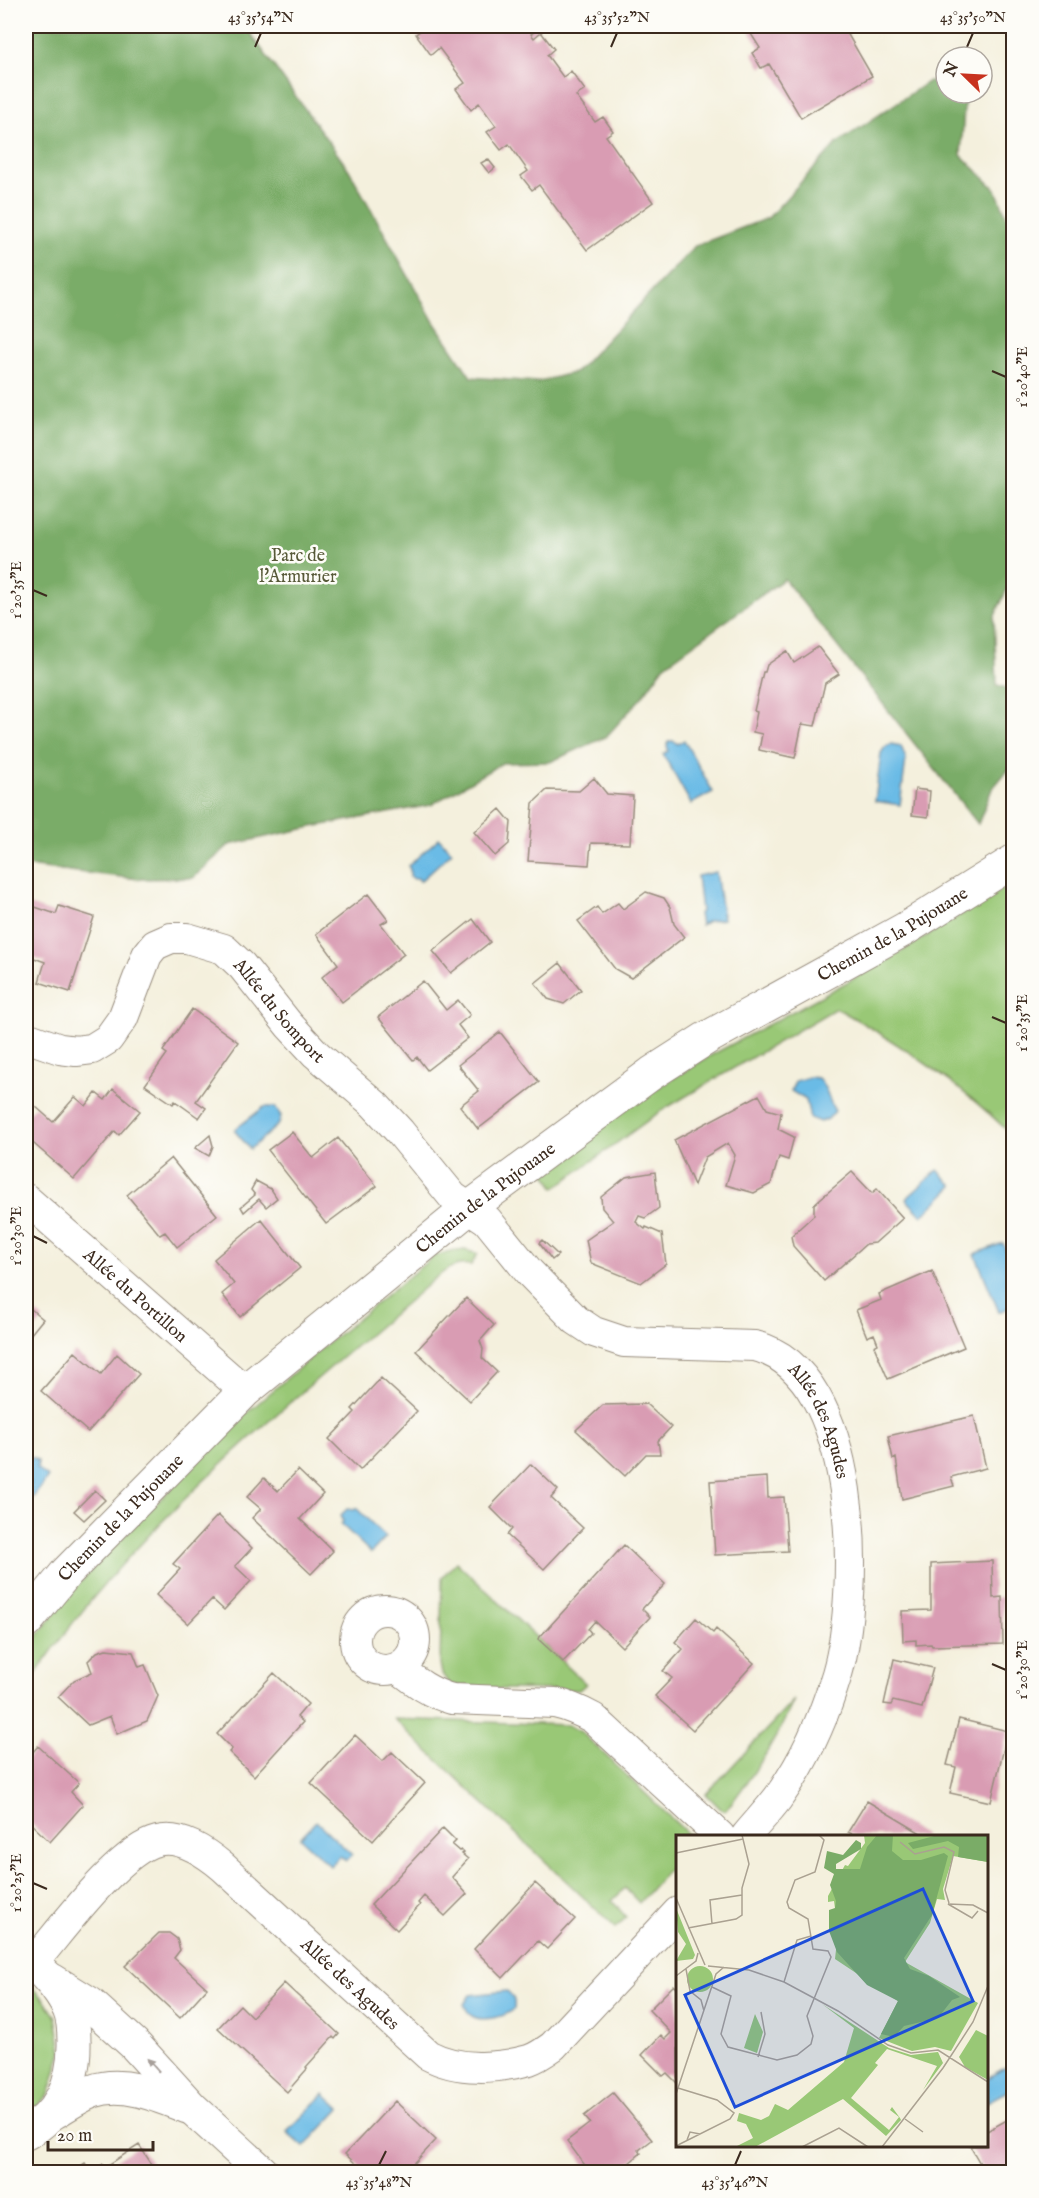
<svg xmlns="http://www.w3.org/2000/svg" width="1039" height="2198" font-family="'IM FELL English',serif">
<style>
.green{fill:#99c876;stroke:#6a794a;stroke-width:1.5}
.forest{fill:#7aac67;stroke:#5a6b42;stroke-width:1.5}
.water{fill:#6bbbe6;stroke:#537282;stroke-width:1.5}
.building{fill:#d99cb3}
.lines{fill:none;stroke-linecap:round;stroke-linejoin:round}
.street-casing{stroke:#988d7e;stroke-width:32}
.secondary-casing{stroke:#988d7e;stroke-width:35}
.street{stroke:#fff;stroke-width:30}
.secondary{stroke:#fff;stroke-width:33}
.oneway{fill:#a79f9a}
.ticks{fill:none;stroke:#3b2a1e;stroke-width:2}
.labels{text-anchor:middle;stroke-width:5;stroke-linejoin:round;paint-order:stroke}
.park-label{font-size:18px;fill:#575938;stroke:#fdfcf7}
.street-label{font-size:18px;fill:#3b2a1e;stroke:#fdfcf7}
.inset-road{fill:none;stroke:#aaa191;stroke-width:1.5}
.view{fill:#1d4ed8;fill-opacity:0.15;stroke:#1d4ed8;stroke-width:3}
.inset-edge{fill:none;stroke:#3b2a1e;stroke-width:3}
.neatline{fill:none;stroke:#3b2a1e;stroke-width:2}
.ticks-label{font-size:15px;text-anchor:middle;fill:#3b2a1e}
</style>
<rect width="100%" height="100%" fill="#fdfcf7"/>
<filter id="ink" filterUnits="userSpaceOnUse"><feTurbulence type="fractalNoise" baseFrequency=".0167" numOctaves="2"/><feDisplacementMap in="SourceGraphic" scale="12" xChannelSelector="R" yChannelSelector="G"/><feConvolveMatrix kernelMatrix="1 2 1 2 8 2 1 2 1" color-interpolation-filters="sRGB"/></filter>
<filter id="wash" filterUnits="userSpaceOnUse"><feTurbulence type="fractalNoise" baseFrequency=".008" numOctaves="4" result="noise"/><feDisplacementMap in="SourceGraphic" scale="24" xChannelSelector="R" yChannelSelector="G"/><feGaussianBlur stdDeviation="1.35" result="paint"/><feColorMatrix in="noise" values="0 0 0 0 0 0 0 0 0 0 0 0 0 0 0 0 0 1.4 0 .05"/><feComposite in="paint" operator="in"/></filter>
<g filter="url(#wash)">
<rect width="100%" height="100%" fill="#f4f0dd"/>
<!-- green -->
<path class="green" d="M1013 882V1136C961 1085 900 1043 836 1008L661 1111 555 1188 543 1171 631 1104 708 1057 888 960Z
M465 1250 478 1254 471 1265C455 1262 446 1270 433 1280 291 1403 128 1529 26 1689V1651L68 1596 102 1558 241 1418 322 1348 434 1256 455 1251Z
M456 1562 586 1684 579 1690 499 1689 450 1685 442 1674 440 1664 442 1577Z
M794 1700C775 1743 755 1773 726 1810L721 1809 706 1794Z
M394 1719 568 1725 581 1732 690 1836H678L677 1860 639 1903 625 1888 612 1901 626 1917 616 1928Z
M26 1981 44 1999 56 2017 62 2051 49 2095 26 2116Z"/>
<!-- forest -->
<path class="forest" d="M26 26H245L349 170 434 322 471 377 537 382 576 372 695 246 768 218 836 144 929 81 946 84V93H965L961 155 996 190 1014 235V573L994 618 997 685 1013 690V764L992 789 978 824 784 579 664 666 642 697 606 737 550 762 502 763 431 805 312 827 229 845 193 878 139 879 26 866Z"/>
<!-- water -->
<path class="water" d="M684 740 713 792 691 804 663 754 668 751 667 744 669 741H673L678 744Z
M891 744 901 746 906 759 900 805 875 801 881 753 885 747Z
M439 838 452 852 420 881 418 878 414 879 410 876V869L408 866Z
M716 872 723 919 708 921 701 925 699 914 701 911 697 876Z
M809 1077 818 1078C829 1089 827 1099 835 1111L828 1119 820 1122 810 1118 806 1100 791 1091 795 1081Z
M264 1107H275L281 1116 279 1124 250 1149 234 1130Z
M938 1170 953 1186 922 1216 906 1199Z
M1003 1243 1013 1271V1299L1009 1301 1011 1307 999 1312 975 1254Z
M31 1457 38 1461 37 1469 48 1477 33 1498 26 1493V1460Z
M356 1508 386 1537 371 1553 341 1524 343 1522 341 1515 347 1509 354 1510Z
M316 1821 352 1855 346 1861 340 1856 330 1866 300 1838Z
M507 1991C514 1997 515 2001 514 2009 506 2017 482 2022 472 2016 468 2014 466 2008 464 2004L470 1995Z
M1008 2066 1013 2075V2088L987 2102V2078Z
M324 2094 340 2109 304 2147 287 2132Z"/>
<g id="blocks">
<!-- building -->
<path class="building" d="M422 26H539L540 28 531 34 534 38 541 32 554 49 547 55 563 77 571 71 585 90 576 96 595 122 603 117 613 131 606 136 653 202 587 250 539 185 532 190 521 176 528 171 509 144 501 150 487 132 496 126 479 103 471 110 456 89 465 83 439 48 431 55 416 34 424 28Z
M746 26H843L872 76 801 118 769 64 761 68 752 53 760 48Z
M488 159 495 168 489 173 481 163Z
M818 647 839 674 825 683 815 726 802 724 795 758 759 750 762 734 753 732 757 712 754 711 763 672H765L767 665 787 651 794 663Z
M594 778 607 794 633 796 630 844 591 843 589 865 528 861 533 803 547 790 579 791Z
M915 789 930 791 928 817 912 815Z
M500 809 511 822 509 844 495 856 474 832Z
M646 892 664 898 670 907 674 924 684 937 631 978 615 969 578 921 597 907 602 914 618 903 623 909Z
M368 894 388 920 381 924 404 954 342 1002 322 977 338 964 316 934Z
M26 904 56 914 59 906 94 917 70 992 39 982 45 962 26 955Z
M473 919 490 942 451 973 433 951Z
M560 963 581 990 564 1004 548 999 535 983Z
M423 981 446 1010 458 1000 470 1015 458 1025 468 1038 427 1070 417 1057 413 1060 378 1017Z
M192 1009 238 1042 196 1101 206 1108 199 1118 175 1101 173 1104 145 1085 167 1054 163 1051Z
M500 1032 539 1082 478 1129 460 1106 479 1091 458 1065Z
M113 1089 140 1111 119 1135 115 1131 74 1179 26 1137V1117L35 1106 53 1122 75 1097 86 1106 96 1093 105 1100Z
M759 1095 767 1109 781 1113 778 1129 794 1137 788 1160 779 1157 771 1184 754 1193 726 1185 735 1155 728 1143 705 1157 694 1185 674 1140Z
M292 1132 313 1158 338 1138 377 1186 326 1224 268 1150Z
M210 1135 213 1146 209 1156 195 1148Z
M171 1158 217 1215 177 1247 165 1232 160 1235 127 1195Z
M655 1172 659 1208 645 1218 639 1216 636 1222 645 1229 646 1227 662 1234 666 1264 641 1283 591 1263 586 1240 613 1221 602 1208 601 1197 626 1177Z
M852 1172 872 1193 877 1189 903 1218 875 1243 866 1244 824 1281 793 1246 791 1236 814 1215V1204Z
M256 1181 271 1189 277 1198 266 1207 259 1199 244 1212 241 1207 255 1195 251 1190Z
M261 1219 300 1268 240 1317 222 1294 234 1284 214 1259Z
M542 1240 558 1255 552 1260 539 1243Z
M932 1271 964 1347 888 1379 874 1346 878 1344 874 1334 867 1337 856 1310 881 1300 879 1294Z
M466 1298 494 1325 480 1341 483 1349 482 1358 497 1372 470 1401 416 1351Z
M26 1305 43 1319 26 1340Z
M75 1352 101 1374 117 1354 139 1374 88 1432 41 1391Z
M381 1378 417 1411 360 1470 329 1439 355 1412 352 1409Z
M646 1404 671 1427 658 1441 660 1454H646L625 1476 576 1430 603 1405Z
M974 1416 986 1468 951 1477 954 1486 902 1499 896 1458 893 1459 888 1436Z
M531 1464 558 1490 551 1498 583 1528 544 1569 507 1535 512 1529 490 1507Z
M298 1470 323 1494 300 1519 333 1551 311 1574 252 1518 261 1509 247 1497 264 1478 278 1491Z
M767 1477 768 1498 784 1497 788 1551 715 1555 710 1481Z
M95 1490 105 1500 84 1520 74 1511Z
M218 1515 252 1548 235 1566 251 1581 224 1610 212 1599 188 1624 156 1595 180 1569 173 1564Z
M624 1545 665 1584 642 1609 650 1617 622 1647 595 1621 588 1629 591 1633 563 1662 538 1639Z
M992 1561 993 1598 1002 1597 1003 1644 932 1646 931 1644 916 1645V1640L903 1641 902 1611 931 1610V1564Z
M696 1618 713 1633 716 1629 754 1663 693 1730 655 1696 672 1678 663 1671 683 1649 675 1642Z
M106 1649 133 1652 139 1667 145 1665 158 1696 147 1721 117 1734 110 1716 88 1725 58 1697 74 1680 92 1672 88 1661 97 1652Z
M894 1659 933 1668 922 1708 893 1701 891 1705 884 1704Z
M274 1673 308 1704 297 1717 303 1722 254 1776 229 1752 232 1749 217 1734Z
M959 1719 1008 1731 991 1802 950 1793 956 1767 947 1765Z
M355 1735 383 1761 392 1752 425 1783 373 1841 311 1783Z
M38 1746 79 1783 71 1792 83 1805 50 1842 26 1819V1760Z
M867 1801 924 1835V1836H856L848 1832Z
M443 1828 456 1841 452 1845 459 1851 461 1850 464 1853 462 1854 468 1859 452 1877 467 1894 445 1916 424 1896 418 1903 420 1905 397 1930 371 1905Z
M535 1883 575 1919 547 1949 538 1941 503 1978 474 1949Z
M159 1933H169L177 1939 180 1950 174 1958 207 1988 180 2018 125 1966Z
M284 1983 339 2034 335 2039 333 2037 306 2067 307 2069 287 2092 218 2028 240 2005 252 2017Z
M674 1985 678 1989V2084L667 2073 663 2076 642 2055 661 2035 665 2039 671 2033 649 2010Z
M613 2093 652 2140 639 2150 641 2153 629 2163 637 2172H581L587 2168 567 2141 590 2123 584 2116Z
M395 2101 436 2140 406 2172H365L345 2154Z
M1014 2116V2163L997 2172H985L970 2146H986L987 2131Z
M139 2145 157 2172H92L103 2164 105 2167Z
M85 2163 91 2172H71Z"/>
</g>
</g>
<g filter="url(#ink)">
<use href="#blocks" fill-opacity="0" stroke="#988d7e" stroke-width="1.5"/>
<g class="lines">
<!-- street casing -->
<g class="street-casing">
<g id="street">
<path id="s1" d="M26 1037 60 1049 76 1051 92 1049 108 1039 123 1018 147 955 155 945 171 938H187L224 949 242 966 289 1025 316 1054 374 1104 400 1132 453 1197 487 1220 529 1272 576 1320 594 1332 624 1342 755 1346C861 1373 861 1591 837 1674 824 1717 804 1762 778 1798 768 1811 756 1824 746 1836"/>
<path id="s2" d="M26 1199 245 1391"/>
<circle cx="385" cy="1640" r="30"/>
<path d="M398 1668C416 1682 430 1693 452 1699L555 1703C569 1706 580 1711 593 1718L720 1836"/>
<path id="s3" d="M33 1963C59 1933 119 1850 157 1841 181 1835 205 1852 223 1867L428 2055C458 2071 497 2069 529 2060 538 2057 546 2051 553 2046L678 1912"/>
</g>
</g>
<!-- secondary casing -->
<g class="secondary-casing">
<g id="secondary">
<path id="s4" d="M26 1622 67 1572 245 1391 469 1208 652 1073 705 1039 905 929 1014 861"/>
<path d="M26 1956C43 1972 59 1988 69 2009 73 2018 74 2031 74 2041 75 2081 61 2114 26 2133"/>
<path d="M52 1980 89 2003 134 2044 192 2108 262 2172"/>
<path d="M53 2113C65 2106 79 2096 93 2091 124 2080 159 2096 187 2107"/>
</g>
</g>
<!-- street -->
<use href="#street" class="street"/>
<!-- secondary -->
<use href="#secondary" class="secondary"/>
</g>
<!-- one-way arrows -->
<defs><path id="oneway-solid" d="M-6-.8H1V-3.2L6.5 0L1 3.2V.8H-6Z" transform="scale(1.5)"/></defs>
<use class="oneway" href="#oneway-solid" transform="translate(153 2065) rotate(-132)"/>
</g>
<!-- ticks -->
<path class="ticks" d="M255 47 261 33M611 47 617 33M967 47 973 33M992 371 1006 377M33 590 47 596M992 1017 1006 1023M33 1236 47 1243M992 1664 1006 1670M33 1883 47 1889M379 2165 386 2151M735 2165 741 2151"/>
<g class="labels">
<!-- park labels -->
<g class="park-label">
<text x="298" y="561">Parc de<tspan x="298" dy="21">l'Armurier</tspan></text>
</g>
<!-- street labels -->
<g class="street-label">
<text dy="6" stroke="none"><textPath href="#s4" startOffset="1113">Chemin de la Pujouane</textPath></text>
<text dy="6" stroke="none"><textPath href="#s1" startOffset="348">Allée du Somport</textPath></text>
<text dy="6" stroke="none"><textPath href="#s4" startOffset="627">Chemin de la Pujouane</textPath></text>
<text dy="6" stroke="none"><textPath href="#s2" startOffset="146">Allée du Portillon</textPath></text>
<text dy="6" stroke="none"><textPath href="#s1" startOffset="1068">Allée des Agudes</textPath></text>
<text dy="6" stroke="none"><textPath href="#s4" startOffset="141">Chemin de la Pujouane</textPath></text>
<text dy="6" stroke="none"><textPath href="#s3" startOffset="422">Allée des Agudes</textPath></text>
</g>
</g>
<!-- overview -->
<g transform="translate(676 1835)">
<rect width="312" height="312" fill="#f4f0dd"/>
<path d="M188 0H312V27L277 21 267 54 269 65 261 64 254 88 229 127 302 168 275 216 259 212 236 216 203 203 222 166 159 124 162 96 158 66 152 67V61L169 30 172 31 189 8ZM0 73 19 120 17 124 0 126 10 109 2 97ZM11 144a13 13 0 1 1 26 0a13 13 0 1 1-26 0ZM146 169 213 213 235 220 262 217 267 228 247 255 261 231 211 214 199 228 202 230 175 263 213 295 223 282 214 275 216 272 224 283 225 285 210 301 167 264 79 312H59L77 303 70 289 61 286 63 278 85 285 93 281 99 269 112 275 168 227 178 193ZM79 179 87 197 81 218 68 213ZM300 195 312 201V245L289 232 283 222Z" fill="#99c876"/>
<path d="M201 0H217L216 16 227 25H245L268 18 272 21 256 80 228 123 234 134 253 141 284 162 276 165 262 183 228 191 218 202 205 199 222 166 191 150 161 117 153 96V75L159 73 160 66 154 50 158 39 148 33 151 16 167 20 180 5 185 8V14L160 29V34H184L191 12ZM262 0H312V27L282 22 283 12 272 6 237 14 232 8Z" fill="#7aac67"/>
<path class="inset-road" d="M224 7 239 19 268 12 278 17 269 55 273 68M0 18 67 4M0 63 29 130M302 76 296 83 272 69 297 70 312 78M36 89 34 65 66 60M12 93 60 84 66 80V53L73 29 66 0M32 131 73 135 108 147 162 176 212 210 235 218 262 215 312 247M10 134 14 156 25 165 28 176M0 141 20 126 22 118M108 147 121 105 135 101M36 152 55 161 45 199 52 212 101 225 121 220 135 209 137 201 131 181 155 122 152 116 137 114 132 84 113 73 111 67 119 45 139 37 148 5 143 0M82 222 89 199 85 177M0 259 40 139 48 132M229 284 247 297M11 305 14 297 24 299M0 311 54 284 58 278 41 265 2 253M126 312 163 293 192 312M195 312H206L267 233 297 187 312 151"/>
<path class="view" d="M247 54 297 166 59 272 9 160Z"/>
<rect width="312" height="312" class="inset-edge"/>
</g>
<!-- margin -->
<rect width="1039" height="2198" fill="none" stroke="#fdfcf7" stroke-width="66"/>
<!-- north arrow -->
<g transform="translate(964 75) rotate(294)"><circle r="28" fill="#fdfcf7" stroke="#afa8a0" stroke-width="1.5"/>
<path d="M0-4.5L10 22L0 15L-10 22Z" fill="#c8321e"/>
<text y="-9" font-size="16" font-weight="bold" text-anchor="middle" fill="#3b2a1e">N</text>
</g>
<!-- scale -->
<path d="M48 2141v9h105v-9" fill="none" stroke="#3b2a1e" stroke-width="3"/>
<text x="57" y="2141" font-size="18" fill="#3b2a1e" stroke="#fdfcf7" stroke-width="4.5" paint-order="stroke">20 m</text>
<rect x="33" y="33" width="973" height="2132" class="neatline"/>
<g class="ticks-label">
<text x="261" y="22">43°35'54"N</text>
<text x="617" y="22">43°35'52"N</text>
<text x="973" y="22">43°35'50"N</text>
<text transform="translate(1022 377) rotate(-90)" y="5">1°20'40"E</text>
<text transform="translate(16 590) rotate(-90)" y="5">1°20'35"E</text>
<text transform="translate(1022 1023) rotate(-90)" y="5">1°20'35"E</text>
<text transform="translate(16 1236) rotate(-90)" y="5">1°20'30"E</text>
<text transform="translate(1022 1670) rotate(-90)" y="5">1°20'30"E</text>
<text transform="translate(16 1883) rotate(-90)" y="5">1°20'25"E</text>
<text x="379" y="2187">43°35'48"N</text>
<text x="735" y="2187">43°35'46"N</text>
</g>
</svg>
